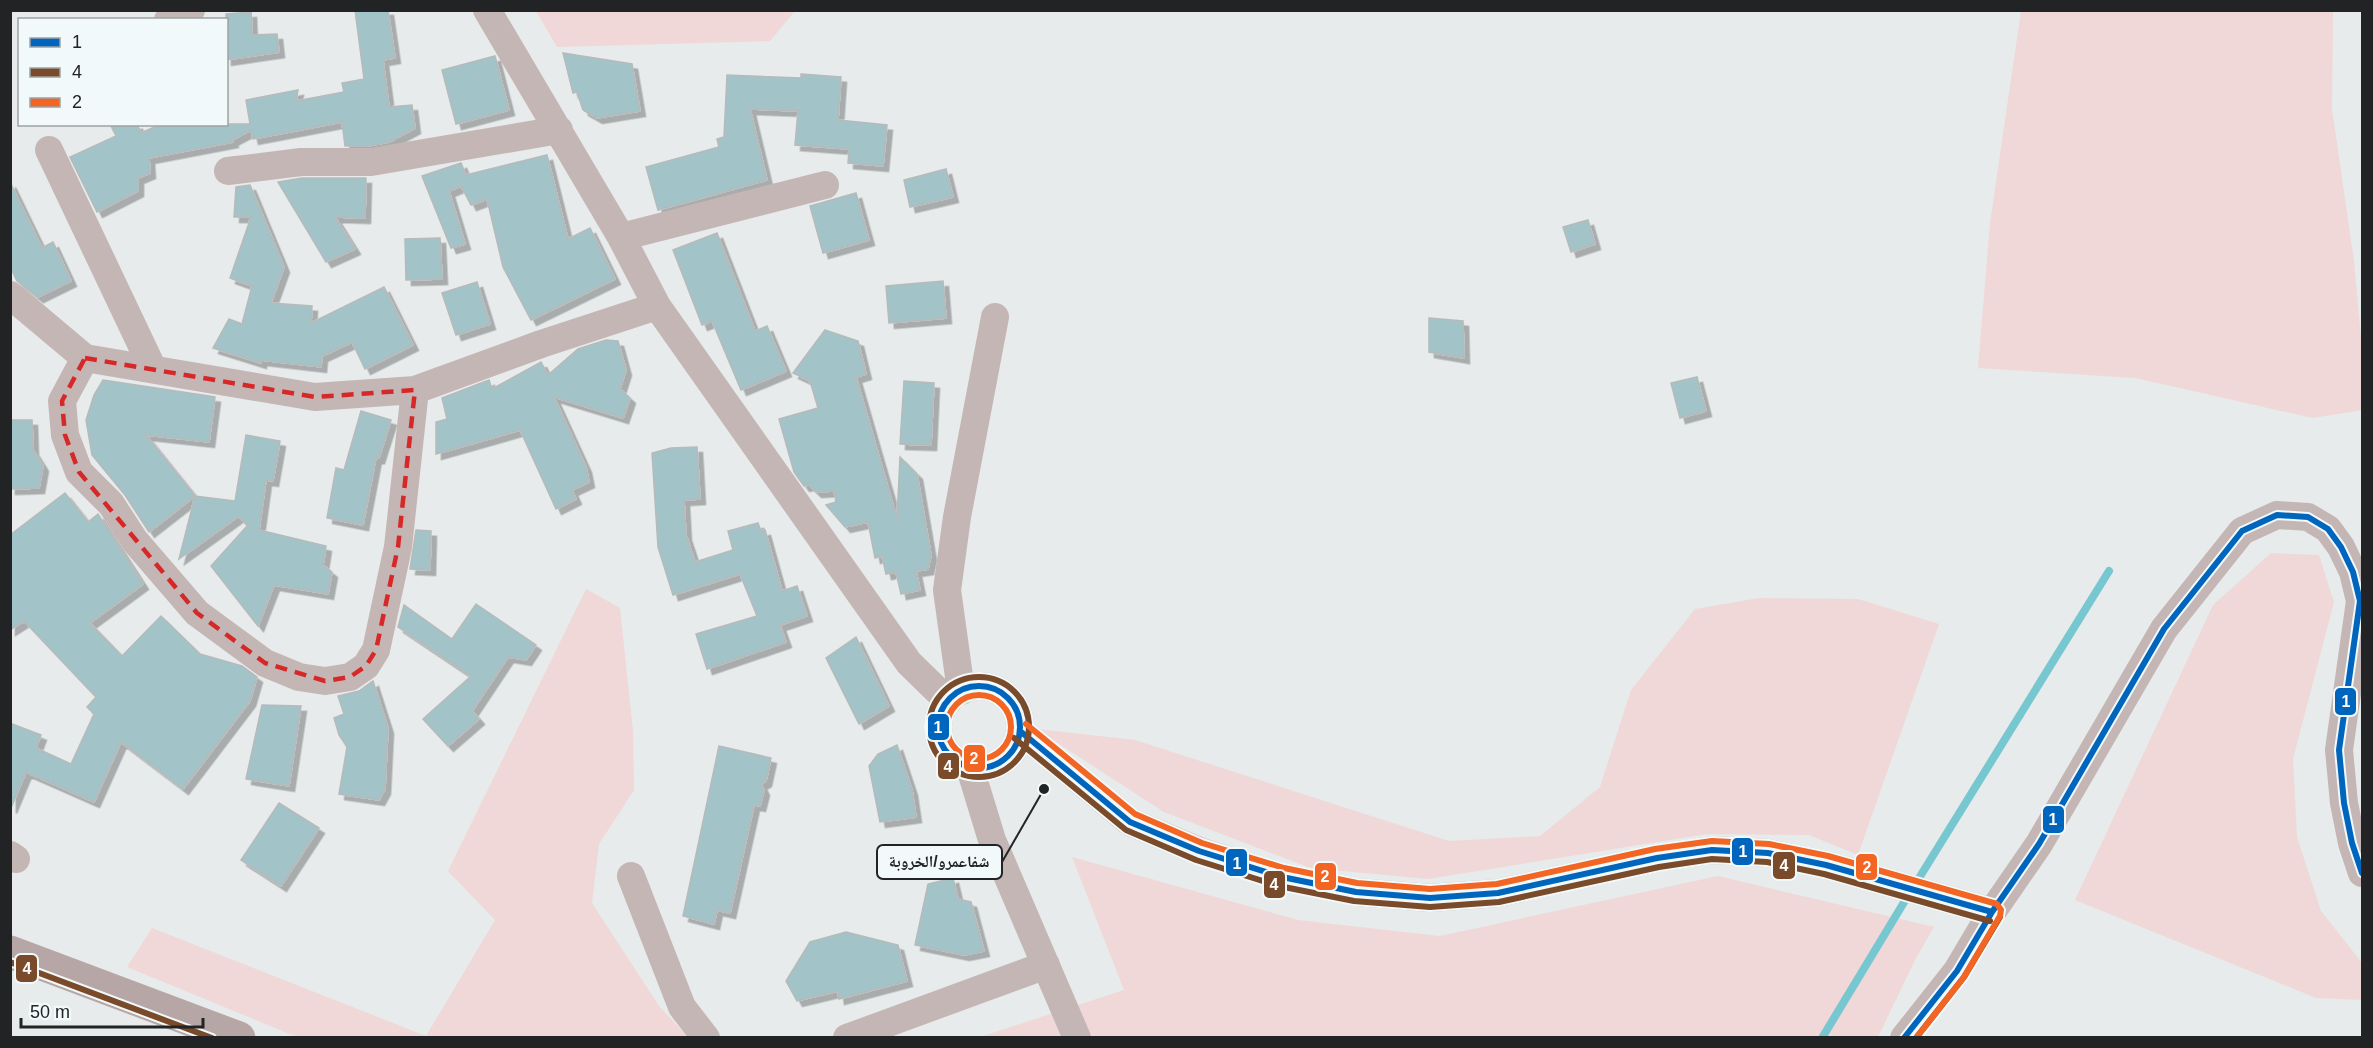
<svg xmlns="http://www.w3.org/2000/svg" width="2373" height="1048" font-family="Arial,'Noto Naskh Arabic',sans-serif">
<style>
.green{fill:#efd8d7}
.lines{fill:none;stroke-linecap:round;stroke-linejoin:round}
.stream{stroke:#77c7d1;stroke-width:8}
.building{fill:#a2c3c7;stroke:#b7baba;stroke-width:1.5;filter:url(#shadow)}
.minor{stroke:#c4b6b5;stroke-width:28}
.trunk{stroke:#b7a6a6;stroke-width:33}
.bus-1-casing{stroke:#f2f9fa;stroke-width:10}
.bus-2-casing{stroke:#f2f9fa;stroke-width:10}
.bus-3-casing{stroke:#f2f9fa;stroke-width:10}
.bus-1{stroke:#0065bd;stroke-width:6}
.bus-2{stroke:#7a4b2a;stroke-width:6}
.bus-3{stroke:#f26522;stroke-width:6}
.marked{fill:none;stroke:#d62828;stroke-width:4.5;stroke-dasharray:12 8;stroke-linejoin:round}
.leader{fill:none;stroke:#212324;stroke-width:2}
.callout-dot{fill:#212324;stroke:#f2f9fa;stroke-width:2}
.callout{fill:#f2f9fa;stroke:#212324;stroke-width:2}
.callout-label{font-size:16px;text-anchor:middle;font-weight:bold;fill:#212324}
.line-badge{stroke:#f2f9fa;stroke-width:2}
.badge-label{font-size:16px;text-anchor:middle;font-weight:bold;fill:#fff}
</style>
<defs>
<filter id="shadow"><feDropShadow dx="5.5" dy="5.5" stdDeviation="0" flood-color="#0004"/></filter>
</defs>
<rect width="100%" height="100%" fill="#e7ebeb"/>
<!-- green -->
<path class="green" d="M536 11H795L770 41 557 47Z
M2021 11H2333L2332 109 2354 261 2362 349V410L2313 418 2135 378 1978 368 1990 223Z
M2271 553 2319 555 2334 602 2293 759 2297 837 2321 911 2362 963V1000L2316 998 2075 900 2213 605Z
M586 589 620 608 633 731 634 790 599 844 592 903 659 1006 688 1037H297L127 967 152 928 426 1036 495 920 448 871Z
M1759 598 1858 599 1939 624 1858 855 1809 835 1707 834 1428 879 1311 868 1164 812 1036 729 1135 740 1449 841 1540 836 1600 787 1631 690 1695 609Z
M1072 857 1298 920 1440 936 1718 876 1934 927 1916 958 1878 1037 977 1038 1124 990Z"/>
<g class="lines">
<!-- stream -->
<path class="stream" d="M1916 883 2109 571
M1822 1038 1909 894"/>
</g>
<!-- building -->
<path class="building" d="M355 10H388L395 58 383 60 389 107 412 105 415 128 389 142 368 146H345L342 122 253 139 251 130 232 140 233 142 149 158 150 173 138 178V191L97 212 70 157 116 136 110 124H137L141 133 161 124H250L246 100 298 90 296 101 344 92 342 83 364 79Z
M251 12 252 35 277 34 279 52 226 60V14Z
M563 53 632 64 640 111 597 118 583 110 577 92 573 93Z
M495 56 509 110 456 124 442 70Z
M801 74 841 77 838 120 887 125 883 166 848 163 849 149 795 145 798 111 750 109 767 180 658 210 646 167 719 147 717 139 724 137 727 75 801 78Z
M547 155 568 239 590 228 615 279 531 320 503 267 487 199 471 205 461 186 449 191 465 244 451 248 422 176 461 163 466 175Z
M946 169 953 197 910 207 904 180Z
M302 178H366L365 218 335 217 355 249 326 262 278 182Z
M10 182 42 248 53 242 71 281 38 297 17 281 10 266Z
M250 185 284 267 271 303 312 306 311 323 384 287 413 345 365 369 352 342 322 356 321 367 261 360V363L213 348 229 319 242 324 252 286 230 278 251 217H234L236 187Z
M856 193 869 240 823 253 810 206Z
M1588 220 1595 244 1571 252 1563 227Z
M717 233 755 331 767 326 786 371 741 390 712 321 702 325 673 250Z
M440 238 442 279 406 280 405 239Z
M943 281 946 318 889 323 886 286Z
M477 282 490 324 456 335 442 293Z
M1429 318 1463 321 1464 358 1429 352Z
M825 330 858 341 866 374 856 377 897 519 900 457 917 474 931 555 928 569 916 571 920 590 901 594 896 572 886 574 882 556 875 558 868 522 845 527 826 505 836 502 834 491 816 492 809 485 804 486 794 472 779 419 818 408 810 381 793 373Z
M606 340 618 341 626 370 620 389 630 398 623 418 554 397 586 467 589 482 572 490 576 499 556 509 520 430 436 454V422L447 419 442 398 489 380 492 389 541 362 548 375 578 349Z
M1697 377 1706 411 1680 418 1671 383Z
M103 380 215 397 209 442 146 435 195 496 149 532 125 495 92 455 86 420 94 395Z
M904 381 934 383 931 445 900 444Z
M361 411 391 420 379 458 376 457 363 525 327 518 336 468 344 470Z
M10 420H32L33 450 43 466 39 488 10 489Z
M246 435 280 441 273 481 266 480 259 530 326 546 323 565 332 572 328 594 274 585 258 626 211 566 246 527 249 528 239 516 179 559 195 496 235 501Z
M697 447 700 499 684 500 686 535 695 562 733 550 728 531 758 523 761 531 765 530 782 591 797 586 807 616 780 625 786 642 707 669 696 634 757 616 740 574 673 595 658 547 652 453 671 448Z
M65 493 88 522 98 514 143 584 90 623 122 656 161 616 200 654 242 666 257 677 250 701 183 789 121 742 94 802 26 772 11 808 10 723 41 735 36 748 71 764 94 714 87 707 96 697 24 621 10 630V535Z
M416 530 431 531 430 570 410 569Z
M476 604 536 645 526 660 508 657 472 711 479 719 448 746 423 719 471 676 398 627 404 605 452 639Z
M856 637 889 706 859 724 826 658Z
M373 681 388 728 385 789 379 800 339 794 347 747 339 735 334 718 344 714 338 696 359 691Z
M262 705 301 706 289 786 246 779Z
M897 745 912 790 916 817 880 822 869 766 878 754Z
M719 746 771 758 766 781 761 784 764 790 760 806 754 805 730 913 717 910 714 924 683 916Z
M279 803 319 828 281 886 241 860Z
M953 878 958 899 971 902 984 951 964 955 915 945 928 884Z
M846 932 898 945 907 981 839 999 838 991 797 1001 786 981 810 942Z"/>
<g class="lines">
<!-- minor -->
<path class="minor" d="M487 10 621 237 657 306 909 663 948 701
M168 20 191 10
M49 150 152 367
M228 171 301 162H371L559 130
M621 237 825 185
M10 295 85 358
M415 390 398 547 376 650 366 666 350 677 325 681 299 677 265 663 197 613 135 541 111 504 79 472 65 435 62 401 85 358 315 397 415 390 541 344 657 306
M938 727a41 41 0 1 1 82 0a41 41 0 1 1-82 0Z
M961 691 947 590 957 517 995 317
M1020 731 1130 822 1199 851 1282 877 1356 892 1430 898 1498 893 1657 858 1712 850 1768 853 1826 865 1992 912
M970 768 992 840 1077 1038
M10 855 16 859
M631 876 682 1007 706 1038
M847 1038 1046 965
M1904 1038 1957 971 1992 912 2039 844 2164 629 2242 531 2277 515 2308 517 2328 529 2341 547 2353 572 2360 601 2339 750 2344 803 2352 843 2362 873"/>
<!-- trunk -->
<path class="trunk" d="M10 952 239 1038"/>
<!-- bus-1 casing -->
<g class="bus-1-casing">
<path id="bus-1" d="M938 727a41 41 0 1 1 82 0a41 41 0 1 1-82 0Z
M1020 731 1130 822 1199 851 1282 877 1356 892 1430 898 1498 893 1657 858 1712 850 1768 853 1826 865 1992 912
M1904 1038 1957 971 1992 912 2039 844 2164 629 2242 531 2277 515 2308 517 2328 529 2341 547 2353 572 2360 601 2339 750 2344 803 2352 843 2362 873"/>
</g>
<!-- bus-2 casing -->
<g class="bus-2-casing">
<path id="bus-2" d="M929 727a50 50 0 1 1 100 0a50 50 0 1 1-100 0Z
M1014 738 1126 830 1196 860 1279 886 1354 901 1430 907 1499 902 1659 867 1712 859 1767 862 1824 874 1990 921
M10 962 212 1038
M1916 1038 1964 977 2000 917"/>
</g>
<!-- bus-3 casing -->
<g class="bus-3-casing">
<path id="bus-3" d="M947 727a32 32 0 1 1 64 0a32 32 0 1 1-64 0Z
M1026 724 1135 814 1202 843 1284 868 1357 883 1430 889 1497 884 1655 849 1712 841 1769 844 1828 856 1997 904 2001 910 2000 916 1964 977 1916 1038"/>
</g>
<!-- bus-1 -->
<use href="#bus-1" class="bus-1"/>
<!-- bus-2 -->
<use href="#bus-2" class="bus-2"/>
<!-- bus-3 -->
<use href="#bus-3" class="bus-3"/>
</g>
<!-- marked area -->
<path class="marked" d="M85 358 315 397 415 390 398 547 376 650 366 666 350 677 325 681 265 663 197 613 79 472 65 435 62 401Z"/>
<!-- callouts -->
<path class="leader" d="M1044 789L1002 862"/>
<circle class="callout-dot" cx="1044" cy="789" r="6"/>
<rect class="callout" x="877" y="845" width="125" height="34" rx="6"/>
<g class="callout-label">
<text x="939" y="867">شفاعمرو/الخروبة</text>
</g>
<g class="line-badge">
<rect x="2334" y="687" width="23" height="29" rx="6" fill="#0065bd"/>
<rect x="927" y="713" width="23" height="28" rx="6" fill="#0065bd"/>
<rect x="963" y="744" width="23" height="29" rx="6" fill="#f26522"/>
<rect x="937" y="752" width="23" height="28" rx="6" fill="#7a4b2a"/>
<rect x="2042" y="805" width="23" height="29" rx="6" fill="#0065bd"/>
<rect x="1731" y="837" width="23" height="29" rx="6" fill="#0065bd"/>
<rect x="1225" y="848" width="23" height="29" rx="6" fill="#0065bd"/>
<rect x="1772" y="851" width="24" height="29" rx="6" fill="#7a4b2a"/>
<rect x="1855" y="853" width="23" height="28" rx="6" fill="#f26522"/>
<rect x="1314" y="862" width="23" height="29" rx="6" fill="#f26522"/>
<rect x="1263" y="870" width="23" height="29" rx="6" fill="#7a4b2a"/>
<rect x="15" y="954" width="23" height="29" rx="6" fill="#7a4b2a"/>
</g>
<g class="badge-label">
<text x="2346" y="707">1</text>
<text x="938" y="733">1</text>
<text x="974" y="764">2</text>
<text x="948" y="772">4</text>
<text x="2053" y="825">1</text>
<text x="1743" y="857">1</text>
<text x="1237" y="869">1</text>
<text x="1784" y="871">4</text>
<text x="1867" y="873">2</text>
<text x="1325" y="882">2</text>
<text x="1274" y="890">4</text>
<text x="27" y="974">4</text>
</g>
<!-- border -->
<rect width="2373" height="1048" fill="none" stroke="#212324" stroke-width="24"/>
<!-- legend -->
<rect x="18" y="18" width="210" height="108" fill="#f2f9fa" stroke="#9ea3a4" stroke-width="1.5"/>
<rect x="30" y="38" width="30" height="9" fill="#0065bd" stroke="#9ea3a4" stroke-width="1.5"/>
<text x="72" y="48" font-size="18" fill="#212324">1</text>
<rect x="30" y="68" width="30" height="9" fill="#7a4b2a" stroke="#9ea3a4" stroke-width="1.5"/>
<text x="72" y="78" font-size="18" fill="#212324">4</text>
<rect x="30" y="98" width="30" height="9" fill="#f26522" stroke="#9ea3a4" stroke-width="1.5"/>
<text x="72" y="108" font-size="18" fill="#212324">2</text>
<!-- scale -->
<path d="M21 1018v9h182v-9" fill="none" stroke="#212324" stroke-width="3"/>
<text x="30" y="1018" font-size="18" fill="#212324" stroke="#f2f9fa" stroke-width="4.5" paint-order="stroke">50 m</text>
</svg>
